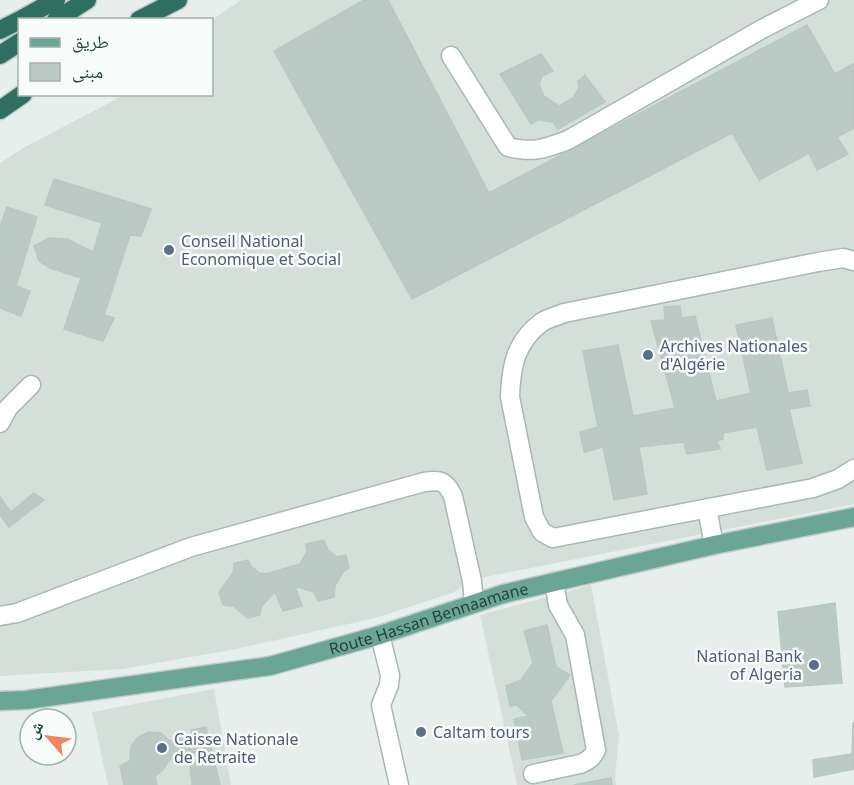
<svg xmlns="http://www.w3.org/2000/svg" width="854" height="785" font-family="'Noto Sans','Noto Naskh Arabic',sans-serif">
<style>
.built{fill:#d4dfda}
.building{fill:#bbcac4;stroke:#b8c9c2;stroke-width:1.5}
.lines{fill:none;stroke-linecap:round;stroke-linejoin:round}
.minor-casing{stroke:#a8b8b2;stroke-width:21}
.major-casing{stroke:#c2cac8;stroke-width:21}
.highway-casing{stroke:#c2cac8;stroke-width:21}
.minor{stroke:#fff;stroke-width:18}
.major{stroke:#6aa596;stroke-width:18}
.highway{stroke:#2f6f62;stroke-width:18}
.service-dot{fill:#5c6f8a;stroke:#f7fbf9;stroke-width:2}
.labels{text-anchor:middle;stroke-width:5;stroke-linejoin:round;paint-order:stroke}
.service-label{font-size:16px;fill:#4e5e75;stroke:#f7fbf9;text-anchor:start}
.street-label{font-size:16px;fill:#24423a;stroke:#f7fbf9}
</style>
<rect width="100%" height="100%" fill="#e6efeb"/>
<!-- built -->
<path class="built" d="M241 0H854V504L485 577 472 581 452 593 375 618 236 649 123 669 0 676V163L25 147 124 95 212 94V20Z
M591 585 619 735 615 778 616 785H517L480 615Z
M214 689 231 785H108L92 712Z"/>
<!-- building -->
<path class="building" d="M364 0H388L489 193 807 25 835 74 854 63V128L837 137 848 154 817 170 809 153 759 180 732 133 412 299 274 51Z
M541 54 553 71 542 76 539 85 544 96 559 106 573 98 579 88 578 81 585 75 605 102 558 129 553 122 539 120 531 124 500 74Z
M54 179 151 209 141 236 130 235 104 315 114 318 103 341 64 329 81 278 50 268 39 261 34 246 49 238 67 239 93 252 102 223 45 205Z
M7 207 37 217 16 286 30 291 21 316 0 308V227Z
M680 306 681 318 695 316 716 401 751 393 736 325 772 318 788 393 807 390 810 406 789 409 802 463 767 470 757 427 723 433V439L717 441 720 449 687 454 684 442 639 447 647 494 614 500 603 447 584 452 580 432 598 427 583 351 618 345 633 416 675 408 651 321 665 320 664 307Z
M34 493 44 500 9 527 0 515V497L11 512Z
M324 540 328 550 337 557 346 555 349 568 343 572 335 586 334 597 318 601 314 592 295 586 302 606 283 611 275 592 261 607 260 615 248 618 233 606 223 605 219 592 233 573 234 563 248 560 251 566 259 573 266 574 300 564 307 552 306 544Z
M835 603 842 683 785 687 778 612Z
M547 625 556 667 570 675 551 701 563 753 522 760 514 719 528 716 517 705 510 706 506 686 521 680 533 663 524 631Z
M853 723H854V769L814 777 813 760 852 754Z
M206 727 220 785H192L190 763 198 762 196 752 170 759 163 770 155 776 157 785H124L120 766 130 761 131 746 138 737 149 732 161 733 170 741 192 736 191 730Z
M611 778 612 785H574Z"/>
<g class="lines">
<!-- minor casing -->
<g class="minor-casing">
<path id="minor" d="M451 56 508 147C535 153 543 149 568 140L762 29 819 0
M854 261 843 258 818 262 564 313C557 316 548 318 542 322 515 342 511 367 510 397L534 517 542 532 553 538 813 488 838 479 854 469
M0 423 8 408 31 385
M707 508 714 545
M0 616 17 613 191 547 424 482C441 480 445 480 453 496L472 581 474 603
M380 635 390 675 389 685 381 705 399 785
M533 774 580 764C588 761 592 758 596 750L575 635 558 605 554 582"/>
</g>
<!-- major casing -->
<g class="major-casing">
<g id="major">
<path id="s1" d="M0 701 26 700 270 666 380 635 503 594 714 545 854 517"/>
</g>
</g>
<!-- highway casing -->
<g class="highway-casing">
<path id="highway" d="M20 20 56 0
M56 20 87 0
M139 20 178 0
M0 30 20 20
M0 55 20 42
M0 110 23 94"/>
</g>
<!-- minor -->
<use href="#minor" class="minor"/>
<!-- major -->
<use href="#major" class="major"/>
<!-- highway -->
<use href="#highway" class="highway"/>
</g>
<!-- markers -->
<g class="service-dot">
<circle cx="169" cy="250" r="6"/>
<circle cx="648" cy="355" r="6"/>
<circle cx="814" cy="665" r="6"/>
<circle cx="421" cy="732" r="6"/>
<circle cx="162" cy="748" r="6"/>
</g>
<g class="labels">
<!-- service labels -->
<g class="service-label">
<text x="181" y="247">Conseil National<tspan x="181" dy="18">Economique et Social</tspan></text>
<text x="660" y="352">Archives Nationales<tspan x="660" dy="18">d'Algérie</tspan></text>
<text x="802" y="662" text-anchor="end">National Bank<tspan x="802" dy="18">of Algeria</tspan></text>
<text x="433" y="738">Caltam tours</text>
<text x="174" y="745">Caisse Nationale<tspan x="174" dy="18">de Retraite</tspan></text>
</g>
<!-- street labels -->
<g class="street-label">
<text dy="6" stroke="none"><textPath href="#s1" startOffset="438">Route Hassan Bennaamane</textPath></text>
</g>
</g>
<!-- legend -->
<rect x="18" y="18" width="195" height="78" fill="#f7fbf9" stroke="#a3b1ad" stroke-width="1.5"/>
<rect x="30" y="38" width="30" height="9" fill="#6aa596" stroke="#a3b1ad" stroke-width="1.5"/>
<text x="72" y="48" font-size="18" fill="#24423a">طريق</text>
<rect x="30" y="63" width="30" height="18" fill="#bbcac4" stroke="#a3b1ad" stroke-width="1.5"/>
<text x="72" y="78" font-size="18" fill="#24423a">مبنى</text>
<!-- north arrow -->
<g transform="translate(48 737) rotate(298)"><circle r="28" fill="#f7fbf9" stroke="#a3b1ad" stroke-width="1.5"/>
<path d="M0-4.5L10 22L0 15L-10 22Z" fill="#f4845f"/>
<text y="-9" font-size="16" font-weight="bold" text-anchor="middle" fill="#24423a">ش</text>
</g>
</svg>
